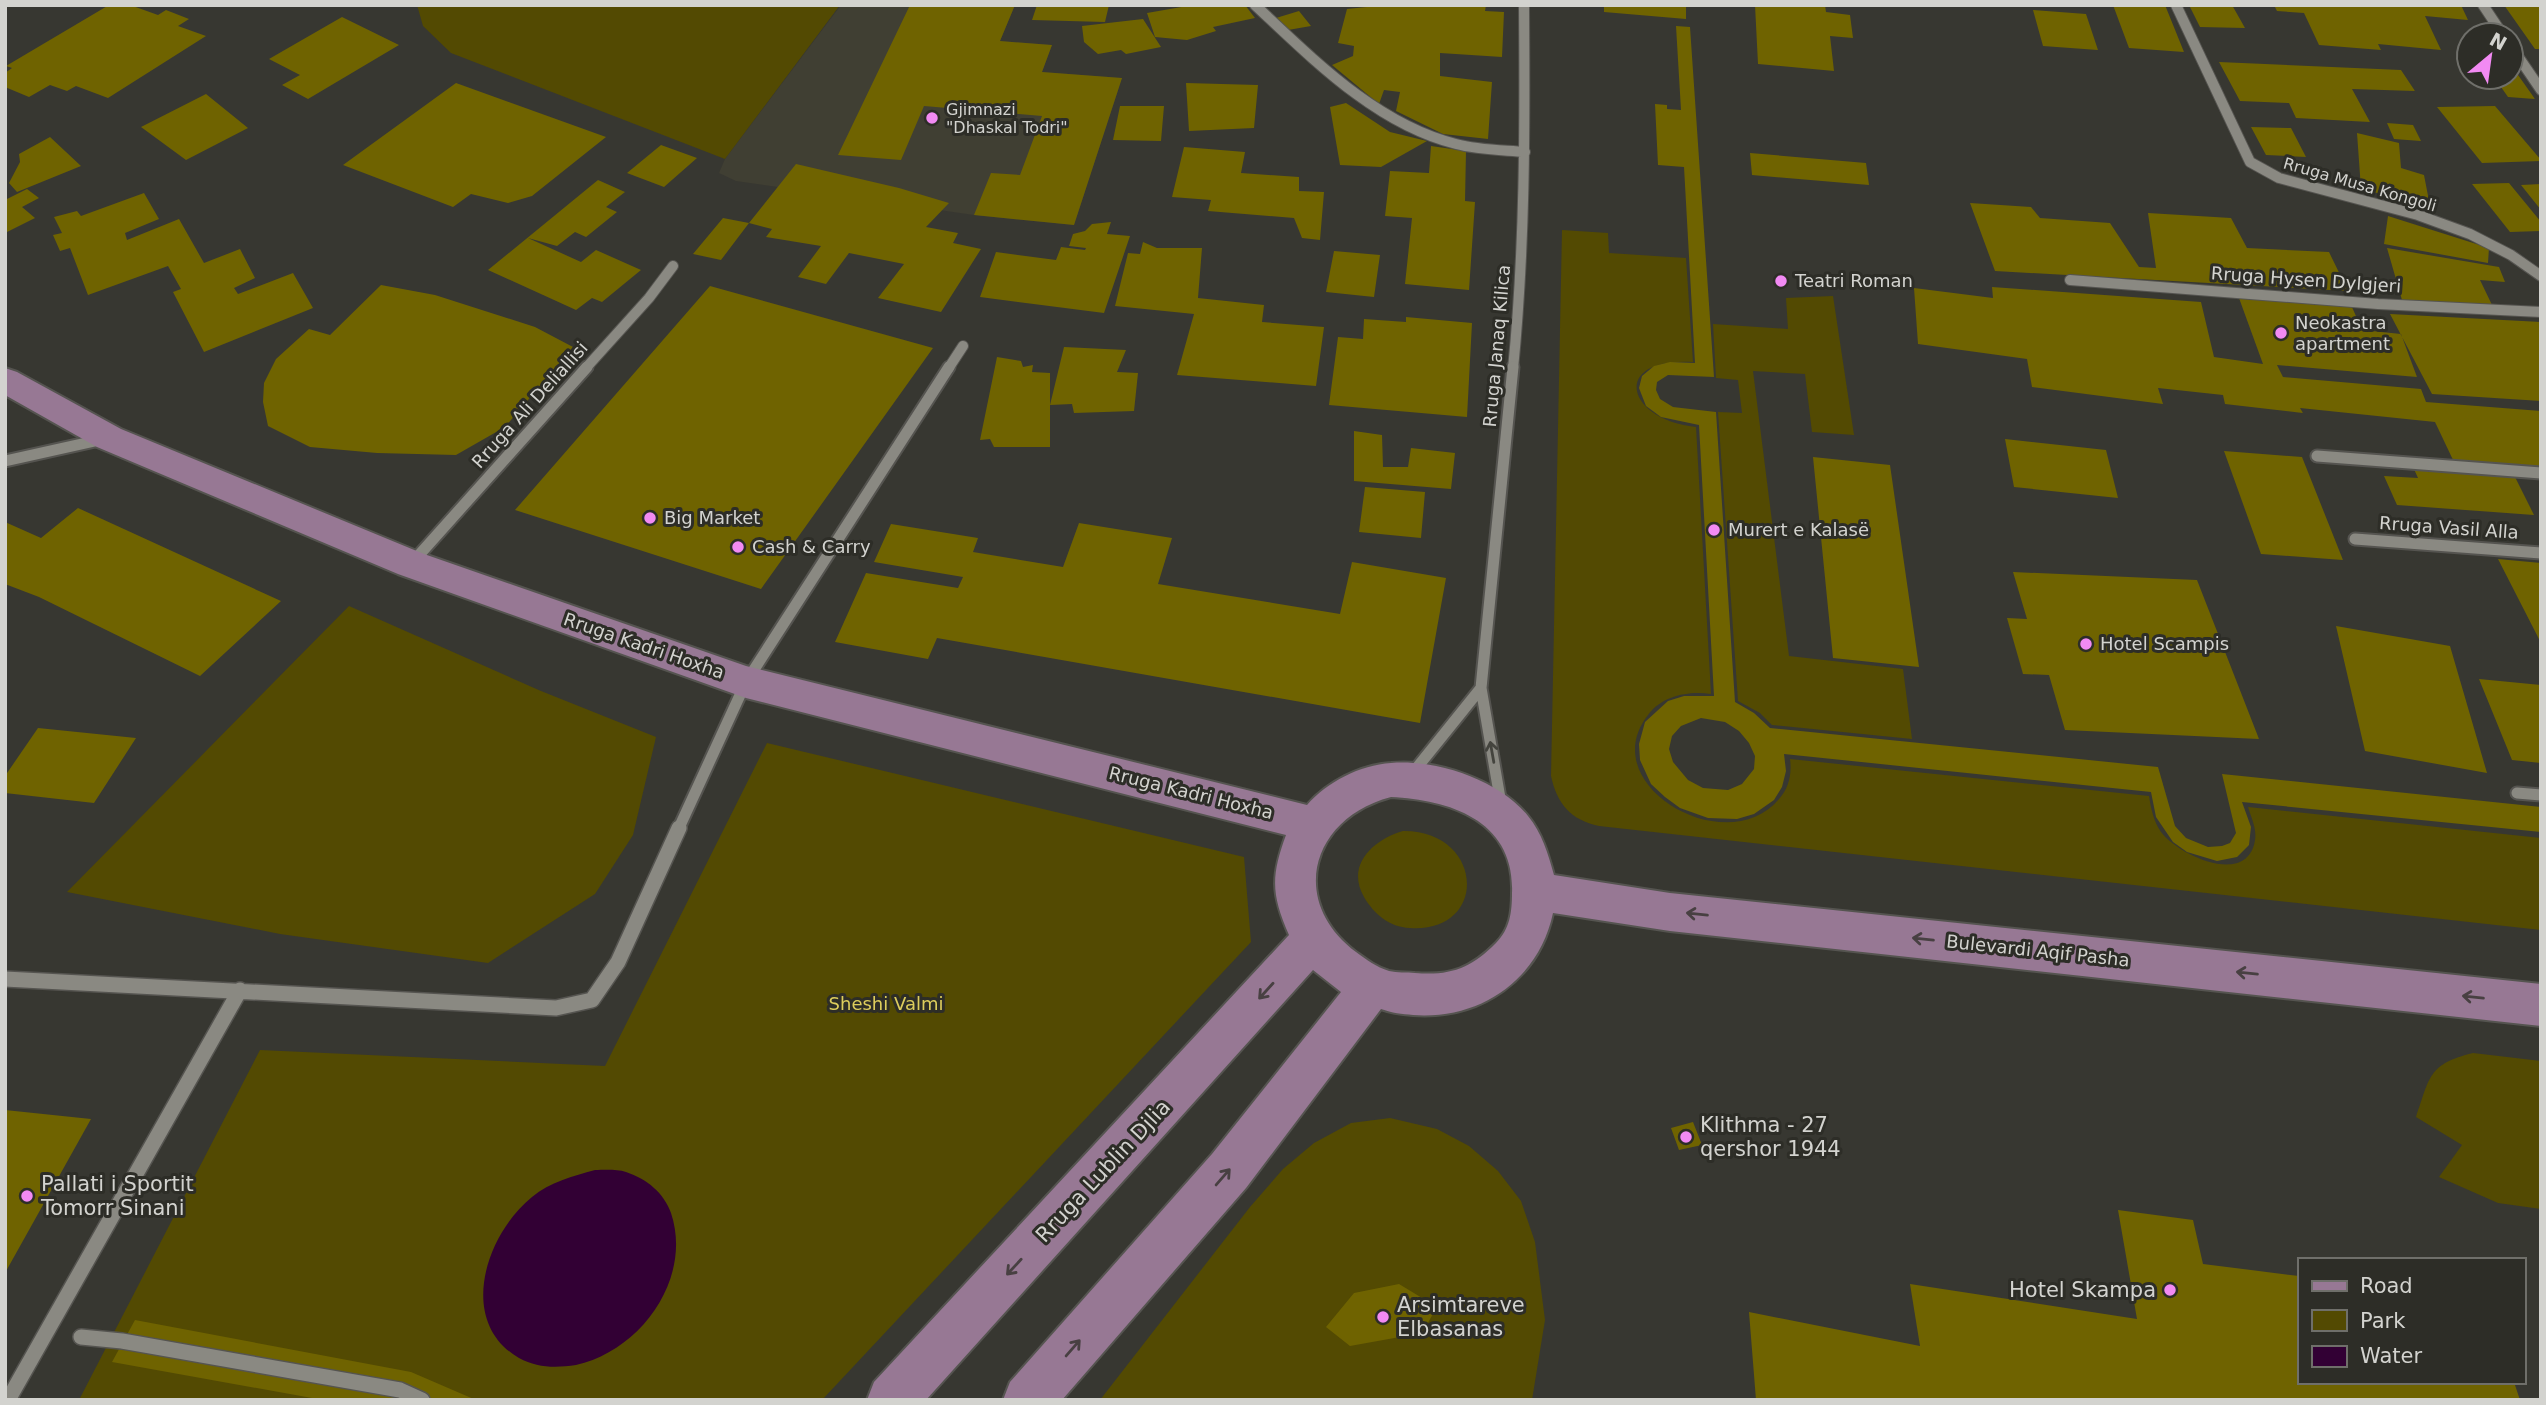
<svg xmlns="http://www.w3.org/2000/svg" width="2546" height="1405" font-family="'DejaVu Sans',sans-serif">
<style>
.built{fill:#403f33}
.green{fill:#534a02}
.water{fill:#320034}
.building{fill:#6f6300;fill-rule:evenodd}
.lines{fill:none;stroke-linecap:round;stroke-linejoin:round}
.minor-far2-casing{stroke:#555450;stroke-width:12}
.minor-far1-casing{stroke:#555450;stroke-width:15}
.minor-casing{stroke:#555450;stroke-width:18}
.major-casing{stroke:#555450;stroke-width:4}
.minor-far2{stroke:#8a8982;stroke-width:10}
.minor-far1{stroke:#8a8982;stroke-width:11}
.minor{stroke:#8a8982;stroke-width:15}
.major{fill:#977894;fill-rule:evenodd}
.oneway{stroke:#44443e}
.oneway2{stroke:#484042}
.poi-dot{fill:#f28af3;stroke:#2d2d27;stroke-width:2.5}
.labels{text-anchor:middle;stroke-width:6;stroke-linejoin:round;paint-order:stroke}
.far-poi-label{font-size:16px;fill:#d3d3cf;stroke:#2d2d27;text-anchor:start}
.far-street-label{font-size:16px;fill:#d3d3cf;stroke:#2d2d27}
.street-label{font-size:18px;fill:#d3d3cf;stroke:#2d2d27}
.poi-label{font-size:18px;fill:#d3d3cf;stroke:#2d2d27;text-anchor:start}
.park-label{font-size:18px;fill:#ddcd5c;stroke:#2d2d27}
.near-poi-label{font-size:21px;fill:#d3d3cf;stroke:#2d2d27;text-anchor:start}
.near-street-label{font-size:21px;fill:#d3d3cf;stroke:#2d2d27}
</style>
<rect width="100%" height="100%" fill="#373731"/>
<!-- built -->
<path class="built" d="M841 5H1015L1000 41 1052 45 1042 72 1122 78 1074 225 974 215 736 181 719 173 725 159Z"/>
<!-- green -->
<path class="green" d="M417 5H840L725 159 451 53 423 26Z
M1562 230 1608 233 1609 253 1686 258 1693 362C1611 357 1624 419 1696 427L1711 694C1689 691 1663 695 1648 715 1593 785 1727 862 1779 799 1789 788 1792 774 1790 759L2149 796C2151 809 2154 822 2161 832 2179 856 2248 887 2255 840 2257 829 2251 817 2248 807L2541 838V930L1599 826C1571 820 1557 804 1551 776Z
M1833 296 1854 435 1812 432 1805 374 1753 371 1789 656 1903 669 1912 739 1772 725 1760 713 1738 701 1718 412 1742 413 1738 380 1716 378 1713 324 1788 329 1786 298Z
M349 606 541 691 656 737 633 835 595 894 488 963 280 934 67 892Z
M767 743 1244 857 1251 942 822 1400H79L260 1050 605 1066Z
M1403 831C1484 830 1490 933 1410 928 1389 927 1374 914 1364 897 1345 864 1375 839 1403 831Z
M2473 1053 2541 1061V1209L2498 1203 2439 1177 2462 1145 2416 1117C2430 1077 2428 1064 2473 1053Z
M1390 1118 1437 1129 1469 1146 1498 1171 1521 1201 1535 1242 1545 1320 1532 1400H1100L1250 1207 1283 1169 1314 1143 1351 1123Z"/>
<!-- water -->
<path class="water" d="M595 1170C604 1170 617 1169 626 1172 647 1179 664 1193 671 1213 693 1279 640 1351 576 1365 556 1368 537 1368 519 1358 457 1322 485 1235 532 1197 550 1182 573 1176 595 1170Z"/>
<!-- building -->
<path class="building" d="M109 5H130L158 15 166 10 189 19 178 26 206 36 108 98 76 86 67 91 50 85 29 97 5 87V73L12 68 6 66Z
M910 5H1015L1000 41 1052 45 1042 72 1122 78 1074 225 974 215 991 173 1020 175 1042 116 924 106 901 160 838 155Z
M1037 5H1109L1105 22 1032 20Z
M1193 5H1245L1255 18 1213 27 1216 31 1187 40 1155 37 1147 13Z
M1386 5H1486L1485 11 1504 12 1502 57 1440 53V76L1492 82 1488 139 1443 134 1396 111 1400 92 1384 90 1379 104 1332 65 1353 56 1354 46 1338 43 1347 9Z
M1604 5H1686V19L1604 12Z
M1755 5H1825L1826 12 1850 15 1853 38 1830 36 1834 71 1758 64Z
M2113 5H2165L2184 52 2129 48Z
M2189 5H2232L2245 28 2200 27Z
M2274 5H2461L2468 20 2425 16 2441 50 2378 44 2381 50 2319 45 2304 13 2277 11Z
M2504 5H2541V49H2535Z
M2033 10 2086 14 2098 50 2043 46Z
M1299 11 1311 26 1288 30 1276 18Z
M342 17 399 45 308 99 282 85 300 75 269 59Z
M1143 19 1161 47 1126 54 1121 50 1098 54 1084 42 1082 26Z
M1676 26 1690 27 1714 377 1668 375 1657 382 1656 390 1660 399 1673 407 1716 412 1735 702 1754 713 1770 728 2158 767 2175 826 2186 838 2208 847 2222 846 2230 843 2236 833 2222 774 2541 807V832L2242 802 2251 827 2249 845 2237 857 2217 861 2187 852 2173 842 2156 817 2151 792 1784 754 1786 771 1782 787 1774 800 1754 814 1737 819 1708 818 1680 808 1665 797 1651 784 1640 760 1639 744 1645 722 1668 701 1684 696H1714L1699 425 1661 417 1646 406 1639 388 1642 376 1654 366 1670 362 1695 363 1684 167 1658 165 1655 104 1667 105V109L1681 110ZM1701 718 1725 722 1739 731 1749 743 1755 756 1754 769 1742 784 1728 790 1703 788 1688 780 1673 762 1669 749 1672 736 1681 726Z
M2219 62 2401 70 2415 91 2352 89 2370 122 2296 118 2289 103 2240 101Z
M2511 65 2535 99 2508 97 2494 77H2511Z
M456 83 606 137 532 196 508 203 471 194 453 207 343 165Z
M1186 83 1258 85 1254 128 1189 131Z
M206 94 248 128 186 160 141 127Z
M1346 103 1390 132 1427 141 1381 167 1340 165 1330 107Z
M1120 106H1164L1161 141 1113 140Z
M2495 106 2541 160V161L2482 163 2437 107Z
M2387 123 2413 125 2421 141 2394 139Z
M2251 127 2291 128 2306 157 2266 155Z
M2357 133 2399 143 2401 168 2424 175 2430 206 2361 189Z
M50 137 81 166 17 192 9 183 20 162 19 154Z
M661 145 697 158 664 187 627 173Z
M1431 146 1466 151 1465 201 1475 202 1469 290 1405 284 1412 218 1385 216 1390 171 1429 173Z
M1184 147 1245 152 1241 173 1299 177V191L1324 192 1320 240 1302 238 1294 218 1208 211 1211 200 1172 197Z
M1750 153 1866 163 1869 185 1752 175Z
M796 164 899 188 949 203 926 227 958 233 953 243 981 249 941 312 878 298 904 264 849 253 826 284 798 277 821 246 766 237 772 229 749 223Z
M598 180 625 192 606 207 617 212 586 237 575 232 557 246 528 238 581 262 596 250 641 270 602 302 592 298 576 310 488 270Z
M2509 183 2541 222V231L2510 232 2472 184Z
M2541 184V210L2521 185Z
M27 189 39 198 22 207 35 218 5 233V200Z
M144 193 159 219 125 233 127 240 179 219 204 263 240 249 255 278 234 288 238 294 293 273 313 308 204 352 173 292 181 289 168 266 88 295 70 248 60 251 53 235 62 233 54 217 77 211 81 216Z
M1970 203 2031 207 2040 218 2110 223 2139 267 2156 268 2148 213 2231 218 2247 248 2329 252 2348 291 1995 271Z
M2388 216 2489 248 2488 263 2384 244Z
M723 218 749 223 721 260 693 254Z
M1111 222 1107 234 1130 236 1104 313 980 297 996 252 1056 260 1061 247 1085 250 1086 248 1069 246 1073 234 1085 231 1092 224Z
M1143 242 1157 248H1202L1198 298 1264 305 1262 322 1324 327 1316 386 1177 375 1194 314 1115 306 1128 253 1140 254Z
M2387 248 2499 267 2505 282 2480 280 2493 307 2402 300Z
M1334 251 1380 255 1374 297 1326 292Z
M381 285 435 295 535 327 573 347 505 427 456 455 377 453 310 447 268 426 263 402 264 383 276 359 309 329 330 335Z
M710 286 933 348 761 589 515 510Z
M1992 287 2201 302 2214 357 2263 364 2239 298 2352 307 2362 330 2401 334 2417 377 2277 365 2283 377 2421 389 2426 402 2541 411V469L2454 462 2435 422 2300 408 2303 413 2225 404 2223 395 2158 388 2163 404 2032 387 2027 359 1918 344 1914 288 1993 298Z
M2390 314 2541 322V401L2432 394Z
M1406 317 1472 323 1467 417 1329 405 1338 337 1363 339 1364 319 1406 322Z
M1064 347 1126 350 1117 372 1138 373 1134 411 1074 413 1072 404 1050 405Z
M997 357 1021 361 1023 367 1033 365 1032 372 1050 373V447H994L990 439 980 440Z
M1354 431 1382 435 1383 467H1408L1411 448 1455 453 1451 489 1354 481Z
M2005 439 2106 450 2118 498 2014 487Z
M2224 451 2302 457 2343 560 2261 554Z
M1813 457 1890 465 1919 667 1833 658Z
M2413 467 2514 475 2534 515 2397 505 2384 476 2418 478Z
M1365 487 1425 492 1421 538 1359 532Z
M78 508 281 601 200 676 39 597 5 584V522L41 538Z
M1079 523 1172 538 1158 584 1340 614 1352 562 1446 578 1420 723 937 638 928 659 835 642 866 573 958 588 963 577 874 562 891 524 978 538 973 552 1063 567Z
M2498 559 2541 563V643Z
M2013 572 2197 580 2259 739 2065 730 2049 675 2023 674 2007 618 2027 619Z
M2336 626 2450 646 2487 773 2365 751Z
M2479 679 2541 685V763L2512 760Z
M38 728 136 738 94 803 5 793V776Z
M5 1110 91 1119 5 1273Z
M1693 1122 1702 1145 1679 1150 1671 1128Z
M2118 1210 2193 1220 2203 1264 2299 1276V1382H2514L2520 1400H1756L1749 1312 1920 1346 1910 1284 2137 1319Z
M1399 1284 1437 1307 1422 1333 1350 1346 1326 1327 1354 1293Z
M135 1320 411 1372 476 1400H323L112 1362Z"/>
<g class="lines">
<!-- minor-far2 casing -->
<g class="minor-far2-casing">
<path id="minor-far2" d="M1255 5C1313 59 1376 124 1456 144 1478 150 1502 150 1525 152
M2176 5 2250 162 2279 178 2418 215 2470 234 2511 255 2541 276
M2483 5 2503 35
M2511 46 2541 90
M2070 280 2378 304 2541 312
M585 369 649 298 673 266
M948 369 963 346
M1513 369C1525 248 1525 127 1524 5"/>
</g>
<!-- minor-far1 casing -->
<g class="minor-far1-casing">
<path id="minor-far1" d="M2317 456 2541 473
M5 461 104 439
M2355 539 2541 553
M411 564 587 367
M1411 775 1481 688
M2517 793 2541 795
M1501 804 1481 688 1513 367
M678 830 746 682 949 367"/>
</g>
<!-- minor casing -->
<g class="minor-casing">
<path id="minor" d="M5 979 556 1008 592 1000 618 962 679 828
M81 1337 122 1341 400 1390 422 1400
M8 1400 240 990"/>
</g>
<!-- major casing -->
<g class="major-casing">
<path id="major" d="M5 368 17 372 121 429 424 554 746 666 1307 805C1327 782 1360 765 1391 763 1437 759 1499 780 1528 816 1542 833 1548 854 1554 875L1670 893 2541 984V1026L1670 931 1553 913C1539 979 1481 1020 1413 1015 1402 1014 1392 1013 1381 1009L1246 1188 1062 1400H1003L1010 1382 1212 1154 1341 992 1313 970 926 1400H867L874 1382 1289 935C1271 894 1271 876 1286 835L746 698 398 574 97 447 5 395ZM1391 797C1451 800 1515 821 1512 893 1512 912 1510 929 1496 943 1471 968 1451 976 1415 973 1407 972 1397 973 1389 971 1376 967 1367 960 1356 952 1288 901 1311 818 1391 797Z"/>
</g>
<!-- minor-far2 -->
<use href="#minor-far2" class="minor-far2"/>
<!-- minor-far1 -->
<use href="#minor-far1" class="minor-far1"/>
<!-- minor -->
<use href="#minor" class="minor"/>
<!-- major -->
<use href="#major" class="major"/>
</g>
<!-- one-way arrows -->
<defs><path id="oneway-shaft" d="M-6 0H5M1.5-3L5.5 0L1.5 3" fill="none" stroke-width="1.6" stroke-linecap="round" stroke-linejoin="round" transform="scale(1.75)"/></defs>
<use class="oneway" href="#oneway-shaft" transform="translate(1492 752) rotate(-100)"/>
<g class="oneway2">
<use href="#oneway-shaft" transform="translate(1697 914) rotate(-174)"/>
<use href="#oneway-shaft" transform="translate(1923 939) rotate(-174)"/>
<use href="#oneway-shaft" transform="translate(2247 973) rotate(-174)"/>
<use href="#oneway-shaft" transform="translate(1266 991) rotate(132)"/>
<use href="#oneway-shaft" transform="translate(2473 997) rotate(-174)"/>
<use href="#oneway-shaft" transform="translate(1223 1177) rotate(-49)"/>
<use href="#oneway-shaft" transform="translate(1014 1267) rotate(133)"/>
<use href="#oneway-shaft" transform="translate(1073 1348) rotate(-49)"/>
</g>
<!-- markers -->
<g class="poi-dot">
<circle cx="932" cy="118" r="7"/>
<circle cx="1781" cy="281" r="7"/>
<circle cx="2281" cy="333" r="7"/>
<circle cx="650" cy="518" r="7"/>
<circle cx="1714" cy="530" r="7"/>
<circle cx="738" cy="547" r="7"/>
<circle cx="2086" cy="644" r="7"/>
<circle cx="1686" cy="1137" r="7"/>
<circle cx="27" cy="1196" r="7"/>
<circle cx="2170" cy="1290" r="7"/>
<circle cx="1383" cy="1317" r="7"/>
</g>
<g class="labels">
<!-- far-poi labels -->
<g class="far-poi-label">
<text x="946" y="115">Gjimnazi<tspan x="946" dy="18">"Dhaskal Todri"</tspan></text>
</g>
<!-- far-street labels -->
<g class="far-street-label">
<text transform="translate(2360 184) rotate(16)" y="6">Rruga Musa Kongoli</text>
</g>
<!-- street labels -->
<g class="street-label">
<text transform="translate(2306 280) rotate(4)" y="6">Rruga Hysen Dylgjeri</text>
<text transform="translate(1497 346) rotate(-85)" y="6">Rruga Janaq Kilica</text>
<text transform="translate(530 405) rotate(-48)" y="6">Rruga Ali Deliallisi</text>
<text transform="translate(2449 528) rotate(4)" y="6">Rruga Vasil Alla</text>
<text transform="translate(644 646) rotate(19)" y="6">Rruga Kadri Hoxha</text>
<text transform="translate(1191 793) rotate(14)" y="6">Rruga Kadri Hoxha</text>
<text transform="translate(2038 951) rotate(6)" y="6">Bulevardi Aqif Pasha</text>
</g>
<!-- poi labels -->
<g class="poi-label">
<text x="1795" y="287">Teatri Roman</text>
<text x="2295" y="329">Neokastra<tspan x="2295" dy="21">apartment</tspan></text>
<text x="664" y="524">Big Market</text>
<text x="1728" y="536">Murert e Kalasë</text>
<text x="752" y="553">Cash &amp; Carry</text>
<text x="2100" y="650">Hotel Scampis</text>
</g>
<!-- park labels -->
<g class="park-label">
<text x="886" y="1010">Sheshi Valmi</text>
</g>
<!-- near-poi labels -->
<g class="near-poi-label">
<text x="1700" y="1132">Klithma - 27<tspan x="1700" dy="24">qershor 1944</tspan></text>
<text x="41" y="1191">Pallati i Sportit<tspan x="41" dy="24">Tomorr Sinani</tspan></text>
<text x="2156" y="1297" text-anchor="end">Hotel Skampa</text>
<text x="1397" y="1312">Arsimtareve<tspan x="1397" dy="24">Elbasanas</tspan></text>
</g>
<!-- near-street labels -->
<g class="near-street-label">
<text transform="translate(1103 1171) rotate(-47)" y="7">Rruga Lublin Djlia</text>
</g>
</g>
<!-- border -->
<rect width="2546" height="1405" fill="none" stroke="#d3d3cf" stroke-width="14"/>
<!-- legend -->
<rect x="2298" y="1258" width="228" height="126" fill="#2d2d27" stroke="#6f6f6a" stroke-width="2"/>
<rect x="2312" y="1281" width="35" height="10" fill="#977894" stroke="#6f6f6a" stroke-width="2"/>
<text x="2360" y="1293" font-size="21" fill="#d3d3cf">Road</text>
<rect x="2312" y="1310" width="35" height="21" fill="#534a02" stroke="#6f6f6a" stroke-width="2"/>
<text x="2360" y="1328" font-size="21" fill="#d3d3cf">Park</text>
<rect x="2312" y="1346" width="35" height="21" fill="#320034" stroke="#6f6f6a" stroke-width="2"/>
<text x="2360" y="1363" font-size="21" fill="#d3d3cf">Water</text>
<!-- north arrow -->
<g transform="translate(2490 56) rotate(29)"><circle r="33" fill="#2d2d27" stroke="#6f6f6a" stroke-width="2"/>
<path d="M0-5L12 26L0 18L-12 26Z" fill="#f28af3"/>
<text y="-10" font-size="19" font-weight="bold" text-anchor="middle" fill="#d3d3cf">N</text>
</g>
</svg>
